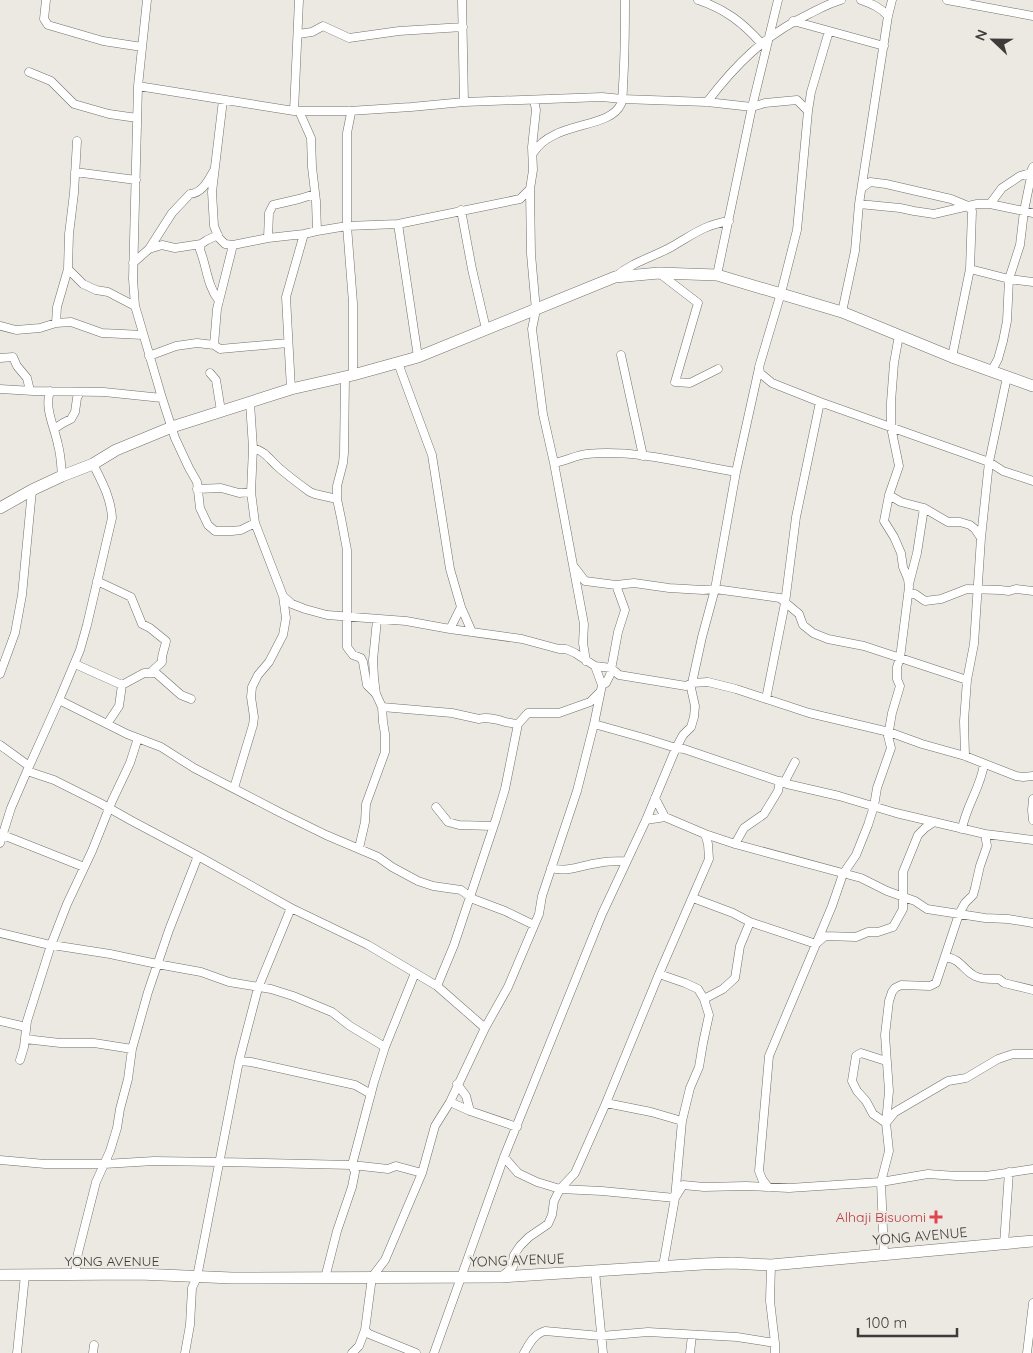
<svg xmlns="http://www.w3.org/2000/svg" width="1033" height="1353" font-family="Quicksand,sans-serif">
<style>
.lines{fill:none;stroke-linecap:round;stroke-linejoin:round}
.street-casing{stroke:#72706a;stroke-width:9}
.secondary-casing{stroke:#72706a;stroke-width:12}
.street{stroke:#fff;stroke-width:8}
.secondary{stroke:#fff;stroke-width:11}
.health-dot{fill:#e0444e;stroke:#ebe9e2;stroke-width:2}
.labels{text-anchor:middle;stroke-width:4.5;stroke-linejoin:round;paint-order:stroke}
.health-label{font-size:14px;fill:#be3a42;stroke:#ebe9e2;text-anchor:end}
.street-label{font-size:14px;fill:#3d3c3a;stroke:#ebe9e2}
</style>
<rect width="100%" height="100%" fill="#ebe9e2"/>
<g class="lines">
<!-- street casing -->
<g class="street-casing">
<path id="street" d="M46 0 44 19 48 25 103 41 142 47
M147 0 138 86 133 279 135 306 138 316 162 398 175 438 189 468 197 482 200 508 208 525 215 531H232L241 530 255 523
M462 0 464 102
M698 0C725 9 742 22 761 43
M861 0C872 4 880 7 888 16
M947 0 1033 16
M793 21 884 46
M298 34 312 32 323 26 349 38 399 31 463 27
M29 72 51 81 74 104 109 114 137 118
M138 86 294 111H349L411 107 464 102 602 97 622 99 707 102 752 107 765 103 797 100 808 111 797 230 781 293 759 367 760 373 772 383 820 402 989 462 1003 471 1033 481
M223 100 212 192 214 226 219 238 225 244 233 245 268 238 304 234 317 231 347 226 398 224 520 199 530 189
M534 100 536 110 532 147 533 170 530 189 531 254 536 310 532 329 543 414 554 463 584 624 583 643 586 661
M707 102C736 64 765 35 809 14 819 9 830 3 841 0
M294 111 299 0
M299 111 311 138 312 167 316 201 317 231
M349 111 351 113 347 133V226L353 303V375
M808 111 811 92 829 31
M533 153C554 120 609 130 621 104 623 98 623 90 623 85 625 56 625 28 625 0
M75 172 136 180
M862 188 870 182 886 184 951 199 968 206 972 211 970 269
M859 204 900 208 914 211 934 214 977 204H990L1002 188 1020 176 1030 173 1032 169
M990 204 1033 213
M461 210 472 269 486 329
M398 224 418 357
M268 238 269 213 273 205 299 199 315 194
M201 244 200 250C207 267 207 286 219 301
M233 245 217 309 214 345 220 349 288 343
M149 249 172 213 190 194C202 193 208 181 213 172
M133 263 149 249 162 245 175 248 201 244 207 240 218 235
M68 269 83 284 96 290 108 292 135 306
M659 273 698 303 675 382 690 383 718 369
M717 275 752 107 778 0
M615 277C632 262 654 257 673 246 694 234 704 225 729 221
M842 312 855 251 859 204 888 16 892 0
M56 323 57 307 68 269 69 234 74 193 77 141
M1 326 16 330 40 328 56 323 71 322 102 333 143 335
M621 355 643 456
M149 356 176 346 197 343 214 345
M952 357 970 269 1009 279 1033 282
M0 358 13 357 17 366 27 378 30 391
M398 363 432 455 450 569 461 607 472 632
M991 372 998 359 1003 341 1007 321 1009 279 1020 245 1024 211 1033 167
M210 373 216 380 221 411
M345 377 344 453 343 463 337 486V499L341 518 347 550V647L353 655 361 658 363 662 367 685 376 694
M0 389 33 391 104 392 162 398
M291 389 286 297 304 234
M50 391C44 409 55 428 58 445 61 455 61 465 62 476
M54 429 63 423 71 419 75 412 77 398 80 392
M253 448C265 451 269 459 278 467 288 476 299 484 310 492L315 494 337 499
M554 463C566 461 576 455 587 454 636 449 688 464 736 472
M197 489 221 488 239 493 251 492
M889 495 901 502 924 508 948 522H960L970 525 975 529 981 538
M575 568 585 581 616 585 634 583 669 588 703 590 715 589 780 598 799 614 803 625 813 633 828 639 864 646 967 680
M97 581 131 597 142 624 150 628 166 641C165 649 161 654 162 662L150 673
M909 584 917 553 924 508
M908 594H915L925 601 941 599 967 589 1000 590 1009 591 1016 589 1033 591
M283 596 292 604 305 609 327 615 406 621 450 629 522 639 559 649H566L575 653 595 666 602 685 594 724 577 791 542 896 539 914 508 987 485 1028 450 1102 435 1126 422 1173 385 1260 372 1277 365 1330 369 1334 416 1353
M450 629 461 607
M75 664 122 685 119 706 107 724
M595 666 611 668 619 675 686 686 692 683 708 682 736 689 809 713 889 732 922 744 965 756 1016 776 1023 777 1033 776
M0 674 15 633 22 595 32 490
M122 685 144 673H156L181 695 191 699
M602 685 606 683 610 675 618 632 625 610 616 585
M766 699 785 603 796 517 820 402
M59 700 127 734 161 747 194 768 281 813 326 835 378 857 392 867 418 881 433 886 461 890 473 899 505 911 534 925
M382 707 452 713 479 719C491 715 506 724 518 724L505 789 496 819 454 945 437 986
M518 724 528 713H559L590 702 600 692
M594 724 644 738 676 748 684 749 787 784 839 796 896 813 985 834 1033 840
M0 745 29 766
M965 756 964 721 967 680 974 644 981 538 989 462 1007 377
M27 771 54 780 100 803 132 821 198 856 291 908 368 945 437 986 485 1028
M784 783 795 762
M234 788 253 725 254 717 251 697 252 687 258 675 269 662 283 635 286 618 283 596 255 523 251 492 253 448 250 403
M655 798 665 817
M1033 799 1032 810 1033 820
M436 807 448 822 459 825 493 826
M646 820 665 817 705 834 735 844 861 878 887 891 915 901 927 909 985 918 1008 919 1033 923
M962 829C966 806 981 787 984 764
M3 835 84 867
M0 843 11 808 27 771 59 700 80 650 87 625 112 518C111 498 102 482 93 464
M735 844 744 828 764 814 778 791 780 781
M359 848 365 822 366 804 385 752V734L383 722 382 707 376 694 374 678 373 660 377 620
M551 868C567 873 583 865 598 863 607 861 617 861 626 861
M693 898 733 913 750 922 816 944 825 936 856 937 868 932H878L893 927 903 909V872L918 835 925 828 934 822
M0 933 46 944 110 954 157 964 201 972 229 982 271 989 293 996 332 1012 350 1026 385 1047
M945 957C960 958 964 971 975 976 983 980 991 979 999 979L1004 983 1033 990
M659 974 685 983 698 989 704 999 709 1015 703 1043 699 1067 690 1088 682 1121 675 1198 663 1266
M704 999 723 989 735 978 740 946 750 922
M0 1021 26 1027
M25 1039 60 1043H94L132 1049
M20 1060 24 1047 27 1021 51 945 67 904 92 851 112 801 130 763 138 738
M239 1061 251 1062 355 1085 371 1094
M886 1061 861 1053 856 1056 852 1081 857 1091 866 1101 873 1114 886 1123 895 1112 948 1081 966 1078 998 1059 1013 1054H1033
M457 1084 466 1096 470 1111
M450 1102 470 1111 517 1127
M606 1103 651 1112 682 1121
M504 1157 518 1173 537 1182 560 1189 602 1191 675 1198 683 1185 704 1187 746 1186 789 1188 881 1182 928 1174 956 1176H986L1033 1169
M0 1160 45 1164H104L154 1161 220 1162 352 1165 388 1169 396 1166 422 1173
M768 1187 762 1179 759 1171 769 1056 832 906 843 874 856 855 868 825 874 806 877 788 891 748 888 736 892 713 900 686 897 679V667L900 658 909 587 908 579 903 567 901 553 894 537 884 521 889 495 899 466 891 427V402L894 363 899 335
M1004 1244 1009 1172
M884 1254 881 1182 889 1151 886 1123 889 1091 885 1035 889 1001 892 992 895 988 901 985 930 986 936 983 959 914 965 903 973 895 975 888 980 866 987 846 985 834
M771 1265 770 1301 775 1343V1353
M595 1271 603 1353
M75 1275 78 1253 96 1182 110 1151 117 1128 120 1109 128 1079 132 1049 148 992 169 930 198 856
M501 1277 513 1267V1261L514 1255 520 1246 529 1237 548 1224 552 1215 554 1201 560 1189 575 1173 606 1103 659 974 709 859 708 844 705 834
M325 1278 337 1231 352 1187 355 1172 352 1165 374 1082 385 1047 415 973
M17 1353 25 1275
M93 1353 94 1345
M185 1353 190 1325 192 1288 197 1277 239 1061 258 988 291 908
M352 1353 359 1346 365 1330
M434 1353 504 1157 602 914 646 820 676 748 683 735 691 727 694 717 695 706 691 688 692 683 702 637 715 589 736 472 759 368
M524 1353C529 1344 534 1334 545 1331L601 1336 648 1332 737 1337 775 1343
M690 1353 692 1335
M1027 1353 1033 1303"/>
</g>
<!-- secondary casing -->
<g class="secondary-casing">
<path id="secondary" d="M0 508 32 490 62 476 93 464 116 450 172 427 291 389 353 375 418 357 615 277 659 273 717 275 842 312 952 357 1033 386
M0 1275 139 1274 232 1278 501 1277 703 1264 732 1263 771 1265 1033 1241"/>
</g>
<!-- street -->
<use href="#street" class="street"/>
<!-- secondary -->
<use href="#secondary" class="secondary"/>
</g>
<!-- markers -->
<path class="health-dot" d="M933.5 1209.5h5v5h5v5h-5v5h-5v-5h-5v-5h5z"/>
<g class="labels">
<!-- health labels -->
<g class="health-label">
<text x="926" y="1222">Alhaji Bisuomi</text>
</g>
<!-- street labels -->
<g class="street-label">
<text transform="translate(920 1236) rotate(-5)" y="5">YONG AVENUE</text>
<text transform="translate(517 1260) rotate(-2)" y="5">YONG AVENUE</text>
<text x="112" y="1266">YONG AVENUE</text>
</g>
</g>
<!-- north arrow -->
<g transform="translate(993 40) rotate(292)" stroke="#ebe9e2" stroke-width="4" paint-order="stroke">
<path d="M0-4L9 19L0 12L-9 19Z" fill="#3d3c3a"/>
<text y="-8" font-size="14" font-weight="bold" text-anchor="middle" fill="#3d3c3a">N</text>
</g>
<!-- scale -->
<path d="M858 1328v8h99v-8" fill="none" stroke="#3d3c3a" stroke-width="2.5"/>
<text x="866" y="1328" font-size="15" fill="#3d3c3a" stroke="#ebe9e2" stroke-width="4" paint-order="stroke">100 m</text>
</svg>
